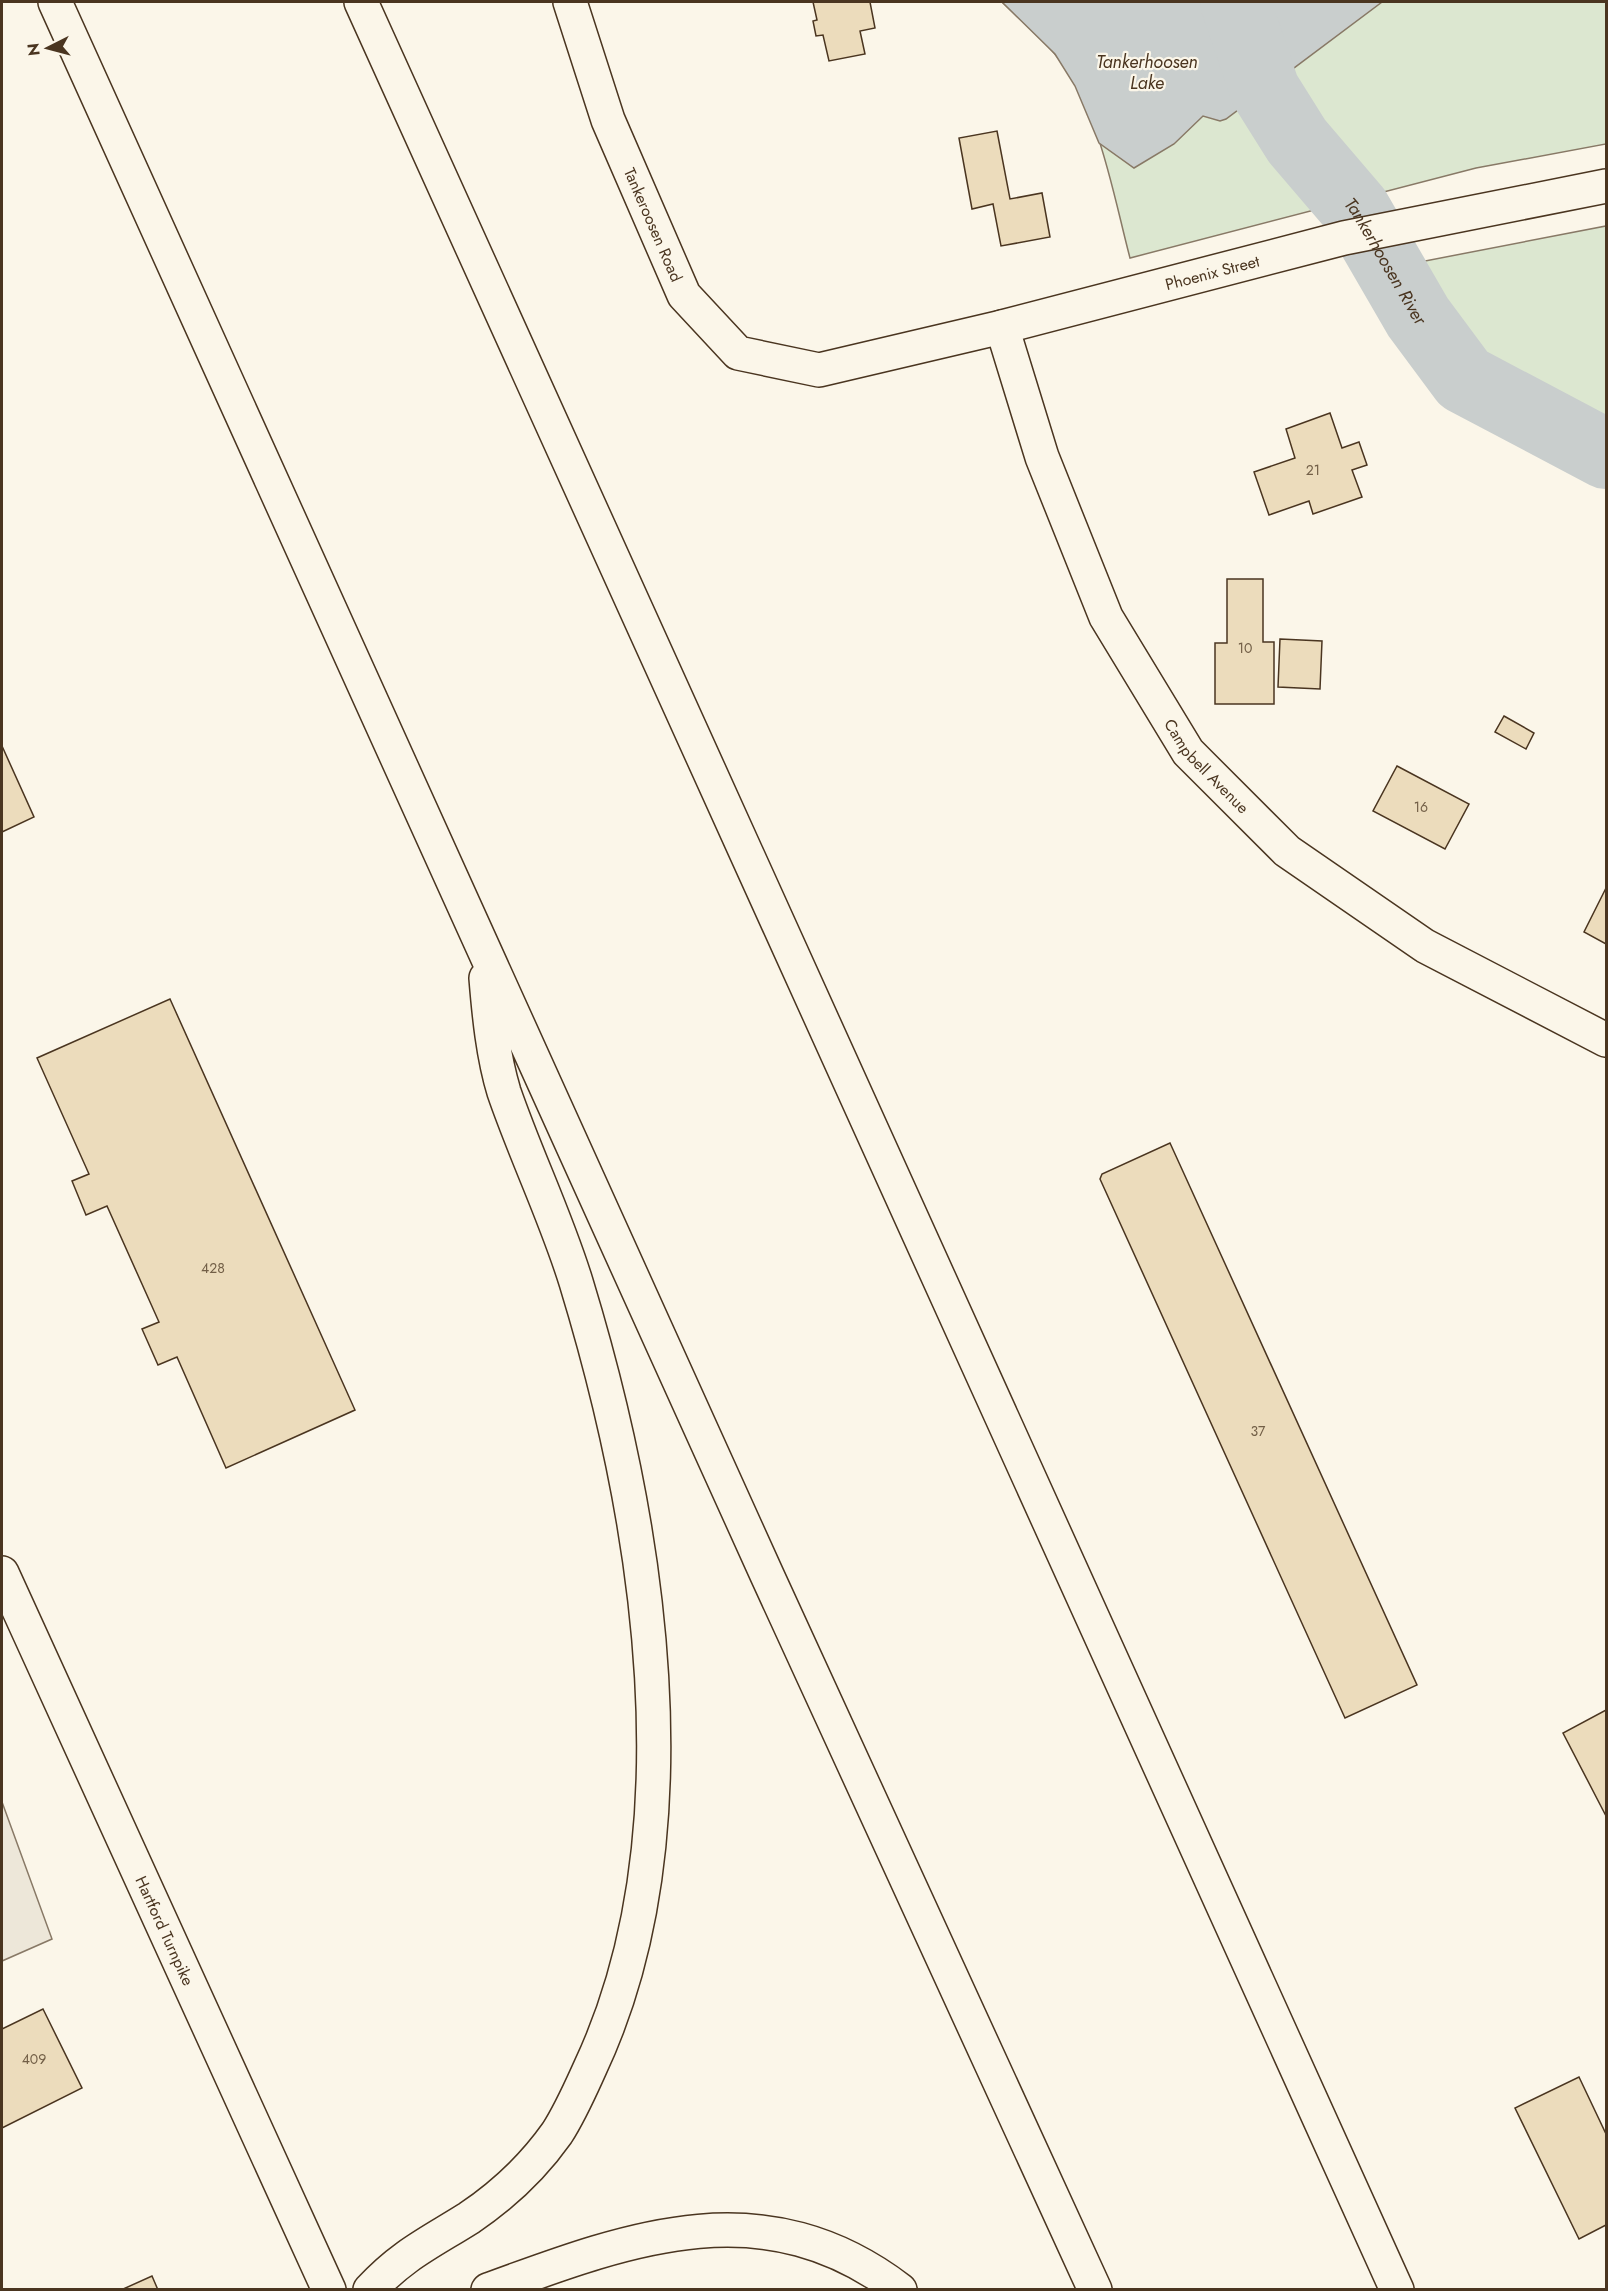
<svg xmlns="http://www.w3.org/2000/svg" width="1608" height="2291" font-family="Jost,sans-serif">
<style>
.green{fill:#dce7d0;stroke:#887966;stroke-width:1.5}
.parking{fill:#ede7d9;stroke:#887966;stroke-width:1.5}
.water{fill:#c9cecd;stroke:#887966;stroke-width:1.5}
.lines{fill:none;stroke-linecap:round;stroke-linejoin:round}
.river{stroke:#c9cecd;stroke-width:70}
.building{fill:#ecdcbc;stroke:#4a3520;stroke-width:1.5}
.minor-casing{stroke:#4a3520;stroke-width:36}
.major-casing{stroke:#4a3520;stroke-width:36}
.highway-casing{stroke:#4a3520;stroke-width:36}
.minor{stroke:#fbf6e9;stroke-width:33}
.major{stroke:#fbf6e9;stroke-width:33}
.highway{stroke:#fbf6e9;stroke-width:33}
.labels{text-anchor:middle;stroke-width:4.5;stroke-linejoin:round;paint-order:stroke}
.number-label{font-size:14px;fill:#725f47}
.street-label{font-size:16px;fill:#4a3520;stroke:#fbf6e9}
.water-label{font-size:18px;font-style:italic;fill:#4a3520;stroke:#fbf6e9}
</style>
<rect width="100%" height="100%" fill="#fbf6e9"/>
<!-- green -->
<path class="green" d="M1002 2H1606V144L1476 168 1130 258C1113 194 1099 105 1054 53 1038 35 1019 19 1002 2Z
M1606 226V454L1500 397 1429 331 1394 267Z"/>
<!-- parking -->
<path class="parking" d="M2 1802 52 1939 2 1961Z"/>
<!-- water -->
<path class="water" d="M1002 2H1382L1226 119 1220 121 1203 116 1174 144 1134 168 1099 143 1075 86 1055 54Z"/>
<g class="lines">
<!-- river -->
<path class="river" id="s1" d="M1235 2 1265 90 1297 141 1356 210 1418 317 1464 379 1606 454"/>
</g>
<!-- building -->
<path class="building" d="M813 2H870L875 28 860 31 865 54 829 61 823 35 816 36 813 21 817 20Z
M997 131 1010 199 1042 193 1050 237 1001 246 993 204 972 209 959 138Z
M1330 413 1342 448 1359 442 1367 465 1352 470 1362 497 1313 514 1309 501 1269 515 1254 472 1295 458 1286 429Z
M1227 579H1263V642H1274V704H1215V643H1227Z
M1280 639 1322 641 1320 689 1278 687Z
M1504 716 1534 733 1526 749 1495 732Z
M2 746 34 817 2 832Z
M1397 766 1469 804 1445 849 1373 811Z
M1606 888V944L1584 932Z
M170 999 355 1410 226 1468 177 1357 158 1365 142 1329 159 1322 107 1206 86 1215 72 1181 89 1174 37 1058Z
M1170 1143 1417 1685 1345 1718 1100 1179 1102 1174Z
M1606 1710V1816L1563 1733Z
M43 2009 82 2088 2 2128V2029Z
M1579 2077 1606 2134V2225L1579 2239 1515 2108Z
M152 2276 158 2290H121Z"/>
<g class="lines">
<!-- minor casing -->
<g class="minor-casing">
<g id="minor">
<path id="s2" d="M570 2 608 120 684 295 738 353 819 370 1002 327 1344 238 1606 186"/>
<path id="s3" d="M1002 327 1042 457 1106 617 1188 752 1287 851 1425 946 1606 1040"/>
</g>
</g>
<!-- major casing -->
<g class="major-casing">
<g id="major">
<path id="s4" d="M2 1573 329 2290"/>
</g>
</g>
<!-- highway casing -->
<g class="highway-casing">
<path id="highway" d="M55 2 767 1575 1095 2290
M361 2 1397 2290
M370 2290C402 2255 431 2242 469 2218 503 2195 533 2167 557 2133 570 2113 580 2090 590 2068 700 1834 649 1521 576 1282 556 1217 526 1156 504 1092 493 1056 489 1015 486 978
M488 2290C632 2237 765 2187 900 2290"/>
</g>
<!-- minor -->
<use href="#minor" class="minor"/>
<!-- major -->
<use href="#major" class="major"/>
<!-- highway -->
<use href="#highway" class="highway"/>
</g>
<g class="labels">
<!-- number labels -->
<g class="number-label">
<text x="1313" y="475">21</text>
<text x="1245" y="653">10</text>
<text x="1421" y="812">16</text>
<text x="213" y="1273">428</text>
<text x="1258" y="1436">37</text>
<text x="34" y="2064">409</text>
</g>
<!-- street labels -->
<g class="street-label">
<text dy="6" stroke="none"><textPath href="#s2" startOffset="238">Tankeroosen Road</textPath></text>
<text dy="6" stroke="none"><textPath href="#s2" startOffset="882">Phoenix Street</textPath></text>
<text dy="6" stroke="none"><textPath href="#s3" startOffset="489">Campbell Avenue</textPath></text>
<text dy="6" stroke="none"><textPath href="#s4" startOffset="393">Hartford Turnpike</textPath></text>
</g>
<!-- water labels -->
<g class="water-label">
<text x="1147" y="68">Tankerhoosen<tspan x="1147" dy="21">Lake</tspan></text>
<text dy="6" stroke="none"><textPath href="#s1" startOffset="303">Tankerhoosen River</textPath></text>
</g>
</g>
<!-- border -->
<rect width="1608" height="2291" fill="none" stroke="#4a3520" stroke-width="6"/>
<!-- north arrow -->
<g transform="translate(48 48) rotate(264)" stroke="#fbf6e9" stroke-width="4.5" paint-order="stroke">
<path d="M0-4.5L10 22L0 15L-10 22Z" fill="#4a3520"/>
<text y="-9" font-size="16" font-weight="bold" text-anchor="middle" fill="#4a3520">N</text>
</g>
</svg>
